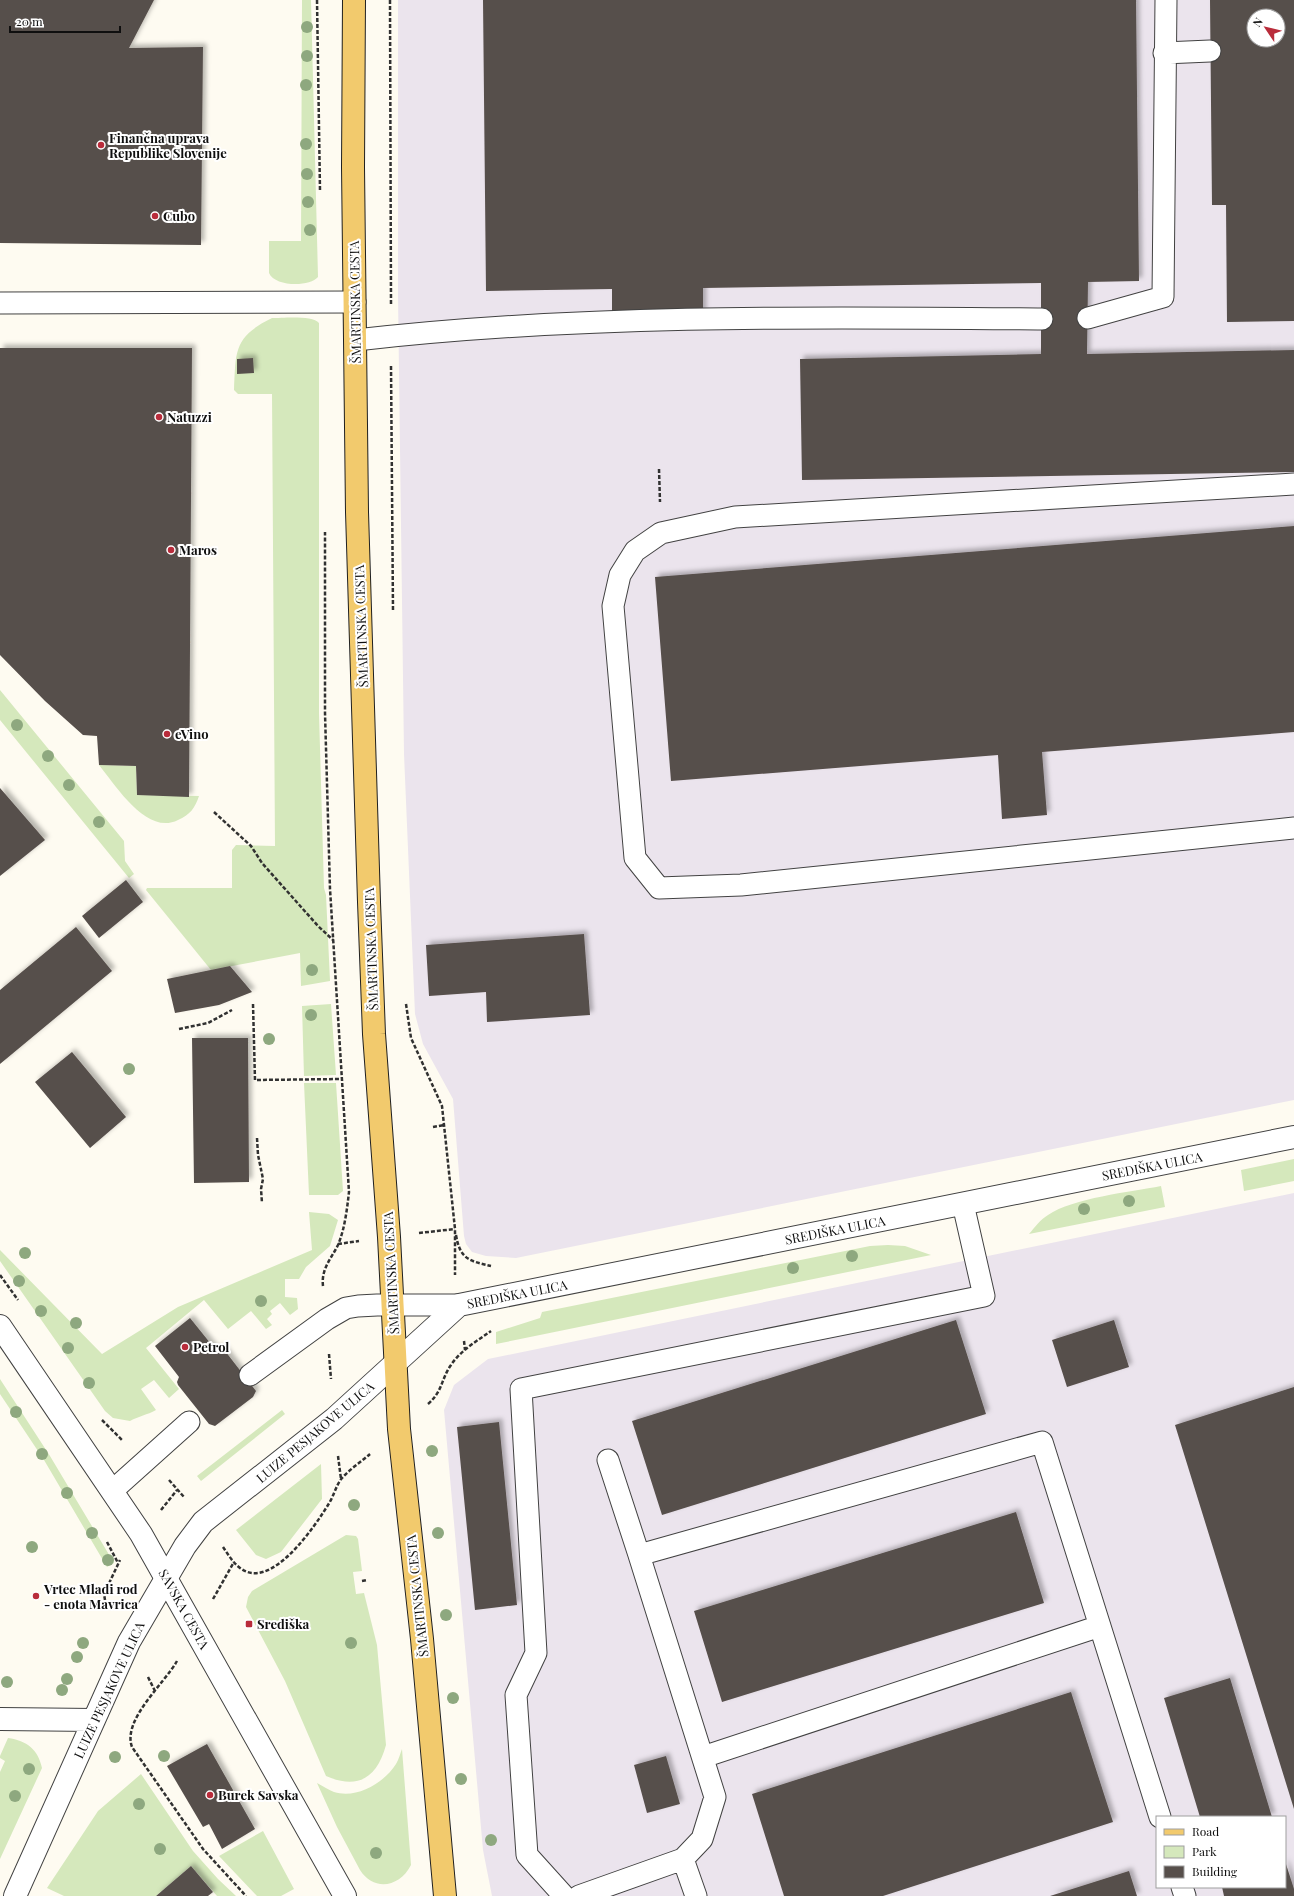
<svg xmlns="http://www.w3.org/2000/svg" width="1294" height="1896" font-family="'Playfair Display',serif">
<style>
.industrial{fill:#ebe4ed;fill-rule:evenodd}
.green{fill:#d5e8bc}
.building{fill:#574f4b;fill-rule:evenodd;filter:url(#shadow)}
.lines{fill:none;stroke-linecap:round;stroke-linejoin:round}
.service-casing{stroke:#424242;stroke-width:23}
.minor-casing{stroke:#424242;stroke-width:24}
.tertiary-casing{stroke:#424242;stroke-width:24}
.primary-casing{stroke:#202020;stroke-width:24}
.path{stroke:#313131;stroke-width:2.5;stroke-dasharray:4 2;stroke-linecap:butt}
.service{stroke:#fff;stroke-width:21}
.minor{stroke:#fff;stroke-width:22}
.tertiary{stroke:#fff;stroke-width:22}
.primary{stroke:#f2ca6d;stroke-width:22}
.tree{fill:#8ea87f}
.poi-dot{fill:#b92c3b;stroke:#fff;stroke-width:1.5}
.labels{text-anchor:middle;stroke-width:4;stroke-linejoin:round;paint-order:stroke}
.poi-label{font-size:13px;font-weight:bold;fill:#0f0f0f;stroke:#fff;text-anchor:start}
.street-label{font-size:13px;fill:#0f0f0f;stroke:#fff}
</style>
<defs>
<filter id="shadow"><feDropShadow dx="3.5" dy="-3.5" stdDeviation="2" flood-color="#0004"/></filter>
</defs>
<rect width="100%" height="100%" fill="#fefbf1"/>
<!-- industrial -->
<path class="industrial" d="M398 0H1294V1100L516 1258 486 1256 472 1252 466 1244 464 1236 453 1099 423 1044 415 1014 404 754 398 295ZM1254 16H1278V40H1254Z
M1294 1193V1896H492L483 1850 444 1410 454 1385 488 1359ZM1157 1817H1285V1887H1157Z"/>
<!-- green -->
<path class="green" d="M302 0H311L318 277C310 287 275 287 269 273V241H301Z
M272 318C283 318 313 315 319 323V713L324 888 326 895 330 981 301 986 300 953 211 970 146 890 147 888H232V850L236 845 275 846 272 394H238L234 390C236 352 233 337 272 318Z
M0 690 124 841 125 861 134 874 129 878 0 720Z
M99 765 136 766 137 795 199 796C195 808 190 815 178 820 147 836 116 786 99 765Z
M331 1004 336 1075 304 1076 302 1006Z
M304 1083H336L343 1191 338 1195H309Z
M1294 1159V1181L1244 1191 1241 1170Z
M1161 1186 1165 1207 1029 1234C1035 1227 1040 1220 1048 1215 1073 1198 1130 1192 1161 1186Z
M309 1212 329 1214 338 1220 330 1246 306 1267 299 1279H285V1297L297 1298 298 1309 290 1315 280 1303 270 1311 272 1314 267 1319 272 1325 266 1329 251 1311 228 1329 204 1300 146 1348 179 1389 169 1398 154 1380 141 1389 156 1410C147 1415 139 1416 130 1421L113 1418 105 1411 0 1261V1250L102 1354 178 1307 312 1250Z
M888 1245 905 1246 931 1255 496 1344V1332L540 1318 542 1312 870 1246Z
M0 1379 50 1456 114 1563 107 1567 44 1460 0 1394Z
M282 1410 285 1414 201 1481 197 1476Z
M321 1464 322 1499 281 1552 266 1559 256 1555 236 1530Z
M346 1535 356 1536 358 1539 362 1571 353 1572 356 1594 364 1593 377 1645 386 1745C377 1778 358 1790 326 1776L285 1681 246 1607 248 1597 252 1591Z
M8 1738C27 1741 38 1749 42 1768L0 1859V1772L5 1761 0 1758V1756Z
M402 1749 411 1865C400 1887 374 1892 360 1870L337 1827 317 1783C323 1786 329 1790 334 1792 357 1799 384 1783 396 1764 399 1759 400 1754 402 1749Z
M141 1774 193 1851 218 1879 236 1896H217L191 1866 156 1896H64L47 1888 98 1811Z
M263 1831 294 1889 281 1896H257L219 1856Z"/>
<!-- building -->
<path class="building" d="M0 0H154L129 48 203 47 201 245 0 243Z
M483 0H1136L1139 281 1088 282 1087 354 1294 350V472L802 480 800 359 1041 354V283L703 288V316L612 317V289L486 291Z
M1210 0H1294V321L1227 322 1226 205H1212ZM1254 16H1278V40H1254Z
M0 348H192L189 797 137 795 136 766 99 765 97 736 83 735 45 701 0 655Z
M253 358 254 373 237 374V359Z
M1294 526V732L1042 752 1047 815 1002 819 998 755 671 781 655 577Z
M0 788 45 840 0 876Z
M126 880 143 902 99 938 82 916Z
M76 927 112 971 0 1064V990Z
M584 934 590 1015 487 1022 486 992 429 996 426 945Z
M230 966 252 992 219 1005 175 1013 167 979Z
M192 1038H248L249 1182 194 1183Z
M72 1052 126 1117 90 1148 35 1082Z
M190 1318 215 1349 222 1347 256 1391 253 1397 215 1426 209 1424 178 1385 177 1382 179 1377 155 1346Z
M956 1320 986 1414 662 1515 632 1421Z
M1114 1320 1129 1367 1067 1387 1052 1340Z
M1294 1387V1809L1175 1425Z
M499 1422 517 1605 475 1610 457 1427Z
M1016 1512 1044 1603 722 1702 694 1611Z
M1230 1678 1272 1817H1200L1164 1698Z
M1071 1692 1113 1822 883 1896H784L752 1794Z
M207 1744 255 1829 222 1849 209 1824 203 1827 167 1766Z
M666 1756 680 1804 647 1813 634 1765Z
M1285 1861 1294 1889V1896H1224L1222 1887H1285Z
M191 1866 213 1892 208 1896H156Z
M1129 1871 1137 1896H1050Z"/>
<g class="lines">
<!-- service casing -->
<g class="service-casing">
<path id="service" d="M1164 53 1210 51
M0 303 355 302
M1088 318 1163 297 1166 0
M356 340C583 314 813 317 1042 319
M1294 484 735 517 661 533 635 551 620 575 613 606 635 858 659 888 741 885 1294 828
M250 1375 327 1319 346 1308 358 1306 377 1305H459
M608 1460 639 1555
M112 1491 189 1422
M703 1757 1100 1626
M683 1859 696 1896
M1182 1887 1185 1896
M564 1896 527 1855 516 1695 536 1653 521 1389 984 1296 963 1204
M579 1896 683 1859 702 1839 715 1797 639 1555 1042 1442 1160 1817"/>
</g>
<!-- minor casing -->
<g class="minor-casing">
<path id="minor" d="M0 1719 94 1720
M15 1896 129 1642 185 1546 203 1522 334 1419 459 1305 1294 1137"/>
</g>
<!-- tertiary casing -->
<g class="tertiary-casing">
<path id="tertiary" d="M0 1326 141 1534 345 1896"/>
</g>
<!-- primary casing -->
<g class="primary-casing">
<path id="primary" d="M354 0 353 167 357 512 369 902 374 1034 389 1237 399 1429 422 1639 445 1896"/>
</g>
<!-- path -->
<path class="path" d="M317 0 320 191
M390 0 391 305
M391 366 393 611
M659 469 660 502
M214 812 251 846 262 863 318 926 333 940
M253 1004 255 1080 342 1079
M406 1004 411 1038 442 1106 455 1229V1275
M179 1029 208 1023 232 1010
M433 1127 444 1125
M257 1138 258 1155 263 1179 261 1189 262 1203
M419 1233 455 1229
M456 1235C460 1259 469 1261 491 1266
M338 1244 359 1241
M0 1275 18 1300
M323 1286C321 1269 331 1259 338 1245 345 1228 347 1209 349 1192L330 889 325 713V532
M464 1341 465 1350
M329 1354 331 1379
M428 1404C443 1391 441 1379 451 1365 461 1350 477 1341 491 1331
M102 1420 123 1441
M338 1456 341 1479
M169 1480 184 1497
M161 1510 177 1490
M107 1542 118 1563
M223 1547C228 1554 233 1563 240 1568 271 1592 315 1526 328 1505 334 1496 336 1485 342 1478 350 1469 361 1462 370 1454
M362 1581 367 1580
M93 1590 104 1594
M213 1599 234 1562
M112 1610 105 1600 104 1594 120 1560
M177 1661C164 1684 122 1720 132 1747L203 1849 246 1896
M148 1677 155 1691"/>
<!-- service -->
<use href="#service" class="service"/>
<!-- minor -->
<use href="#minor" class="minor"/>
<!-- tertiary -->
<use href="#tertiary" class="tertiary"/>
<!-- primary -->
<use href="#primary" class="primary"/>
</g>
<!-- trees -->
<g class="tree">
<circle cx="307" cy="27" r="6"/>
<circle cx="307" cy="56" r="6"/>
<circle cx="306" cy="85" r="6"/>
<circle cx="306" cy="144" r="6"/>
<circle cx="307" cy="174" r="6"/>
<circle cx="308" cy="202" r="6"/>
<circle cx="310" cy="230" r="6"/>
<circle cx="17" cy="725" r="6"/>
<circle cx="48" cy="756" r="6"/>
<circle cx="69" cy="785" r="6"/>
<circle cx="99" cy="822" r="6"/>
<circle cx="312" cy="970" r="6"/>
<circle cx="311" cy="1015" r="6"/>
<circle cx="269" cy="1039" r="6"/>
<circle cx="129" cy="1069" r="6"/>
<circle cx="1129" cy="1201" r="6"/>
<circle cx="1084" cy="1209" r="6"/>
<circle cx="25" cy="1253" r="6"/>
<circle cx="852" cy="1256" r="6"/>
<circle cx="793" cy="1268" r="6"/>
<circle cx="19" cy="1281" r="6"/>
<circle cx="261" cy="1301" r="6"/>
<circle cx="41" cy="1311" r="6"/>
<circle cx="76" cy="1323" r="6"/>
<circle cx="68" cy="1348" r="6"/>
<circle cx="89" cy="1383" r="6"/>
<circle cx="16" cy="1412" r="6"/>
<circle cx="432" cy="1451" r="6"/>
<circle cx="42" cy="1454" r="6"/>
<circle cx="67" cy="1493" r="6"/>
<circle cx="354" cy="1505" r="6"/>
<circle cx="92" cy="1533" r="6"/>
<circle cx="438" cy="1533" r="6"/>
<circle cx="32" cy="1547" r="6"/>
<circle cx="108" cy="1560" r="6"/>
<circle cx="446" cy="1615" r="6"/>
<circle cx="83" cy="1643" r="6"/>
<circle cx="351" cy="1643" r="6"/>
<circle cx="77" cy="1657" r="6"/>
<circle cx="67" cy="1679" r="6"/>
<circle cx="7" cy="1682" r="6"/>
<circle cx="62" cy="1690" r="6"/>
<circle cx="453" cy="1698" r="6"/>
<circle cx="164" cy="1756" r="6"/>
<circle cx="115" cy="1757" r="6"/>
<circle cx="29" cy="1769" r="6"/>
<circle cx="461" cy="1779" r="6"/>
<circle cx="15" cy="1796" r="6"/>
<circle cx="139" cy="1804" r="6"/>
<circle cx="491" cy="1840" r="6"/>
<circle cx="160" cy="1849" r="6"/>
<circle cx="376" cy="1853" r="6"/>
</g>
<!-- markers -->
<g class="poi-dot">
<circle cx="101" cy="145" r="4"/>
<circle cx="155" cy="216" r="4"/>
<circle cx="159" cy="417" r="4"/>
<circle cx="171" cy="550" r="4"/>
<circle cx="167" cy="734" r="4"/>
<circle cx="185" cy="1347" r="4"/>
<circle cx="36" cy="1596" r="4"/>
<rect x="245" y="1620" width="8" height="8" rx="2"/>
<circle cx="210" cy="1795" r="4"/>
</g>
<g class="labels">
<!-- poi labels -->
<g class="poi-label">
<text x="109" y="143">Finančna uprava<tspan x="109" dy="15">Republike Slovenije</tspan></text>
<text x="163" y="221">Cubo</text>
<text x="167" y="422">Natuzzi</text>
<text x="179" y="555">Maros</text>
<text x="175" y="739">eVino</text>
<text x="193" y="1352">Petrol</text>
<text x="44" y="1594">Vrtec Mladi rod<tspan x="44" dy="15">- enota Mavrica</tspan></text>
<text x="257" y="1629">Središka</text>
<text x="218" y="1800">Burek Savska</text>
</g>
<!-- street labels -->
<g class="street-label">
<text transform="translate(355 302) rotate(-91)" y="5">ŠMARTINSKA CESTA</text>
<text transform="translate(361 626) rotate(-92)" y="5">ŠMARTINSKA CESTA</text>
<text transform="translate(371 949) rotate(-92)" y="5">ŠMARTINSKA CESTA</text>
<text transform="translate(1152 1166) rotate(-11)" y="5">SREDIŠKA ULICA</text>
<text transform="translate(835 1230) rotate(-11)" y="5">SREDIŠKA ULICA</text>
<text transform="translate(391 1273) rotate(-93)" y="5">ŠMARTINSKA CESTA</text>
<text transform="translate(517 1294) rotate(-11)" y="5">SREDIŠKA ULICA</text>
<text transform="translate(315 1432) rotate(-40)" y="5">LUIZE PESJAKOVE ULICA</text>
<text transform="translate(417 1596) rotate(-96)" y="5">ŠMARTINSKA CESTA</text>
<text transform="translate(184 1609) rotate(61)" y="5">SAVSKA CESTA</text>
<text transform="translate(109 1690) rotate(-65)" y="5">LUIZE PESJAKOVE ULICA</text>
</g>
</g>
<!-- legend -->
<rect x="1156" y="1816" width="130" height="72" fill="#ffffff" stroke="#9f9f9f"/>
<rect x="1164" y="1829" width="20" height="6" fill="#f2ca6d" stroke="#9f9f9f"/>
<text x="1192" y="1836" font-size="12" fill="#0f0f0f">Road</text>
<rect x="1164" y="1846" width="20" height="12" fill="#d5e8bc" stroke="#9f9f9f"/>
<text x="1192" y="1856" font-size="12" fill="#0f0f0f">Park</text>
<rect x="1164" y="1866" width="20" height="12" fill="#574f4b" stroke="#9f9f9f"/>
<text x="1192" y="1876" font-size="12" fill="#0f0f0f">Building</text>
<!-- north arrow -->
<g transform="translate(1266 28) rotate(305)"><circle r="19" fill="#ffffff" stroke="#9f9f9f"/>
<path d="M0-3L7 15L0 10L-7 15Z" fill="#b92c3b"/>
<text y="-6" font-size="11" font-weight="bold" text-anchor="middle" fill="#0f0f0f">N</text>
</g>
<!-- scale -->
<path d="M10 26v6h110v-6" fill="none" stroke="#0f0f0f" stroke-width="2"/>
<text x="16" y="26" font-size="12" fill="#0f0f0f" stroke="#ffffff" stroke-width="3" paint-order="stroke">20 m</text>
</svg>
